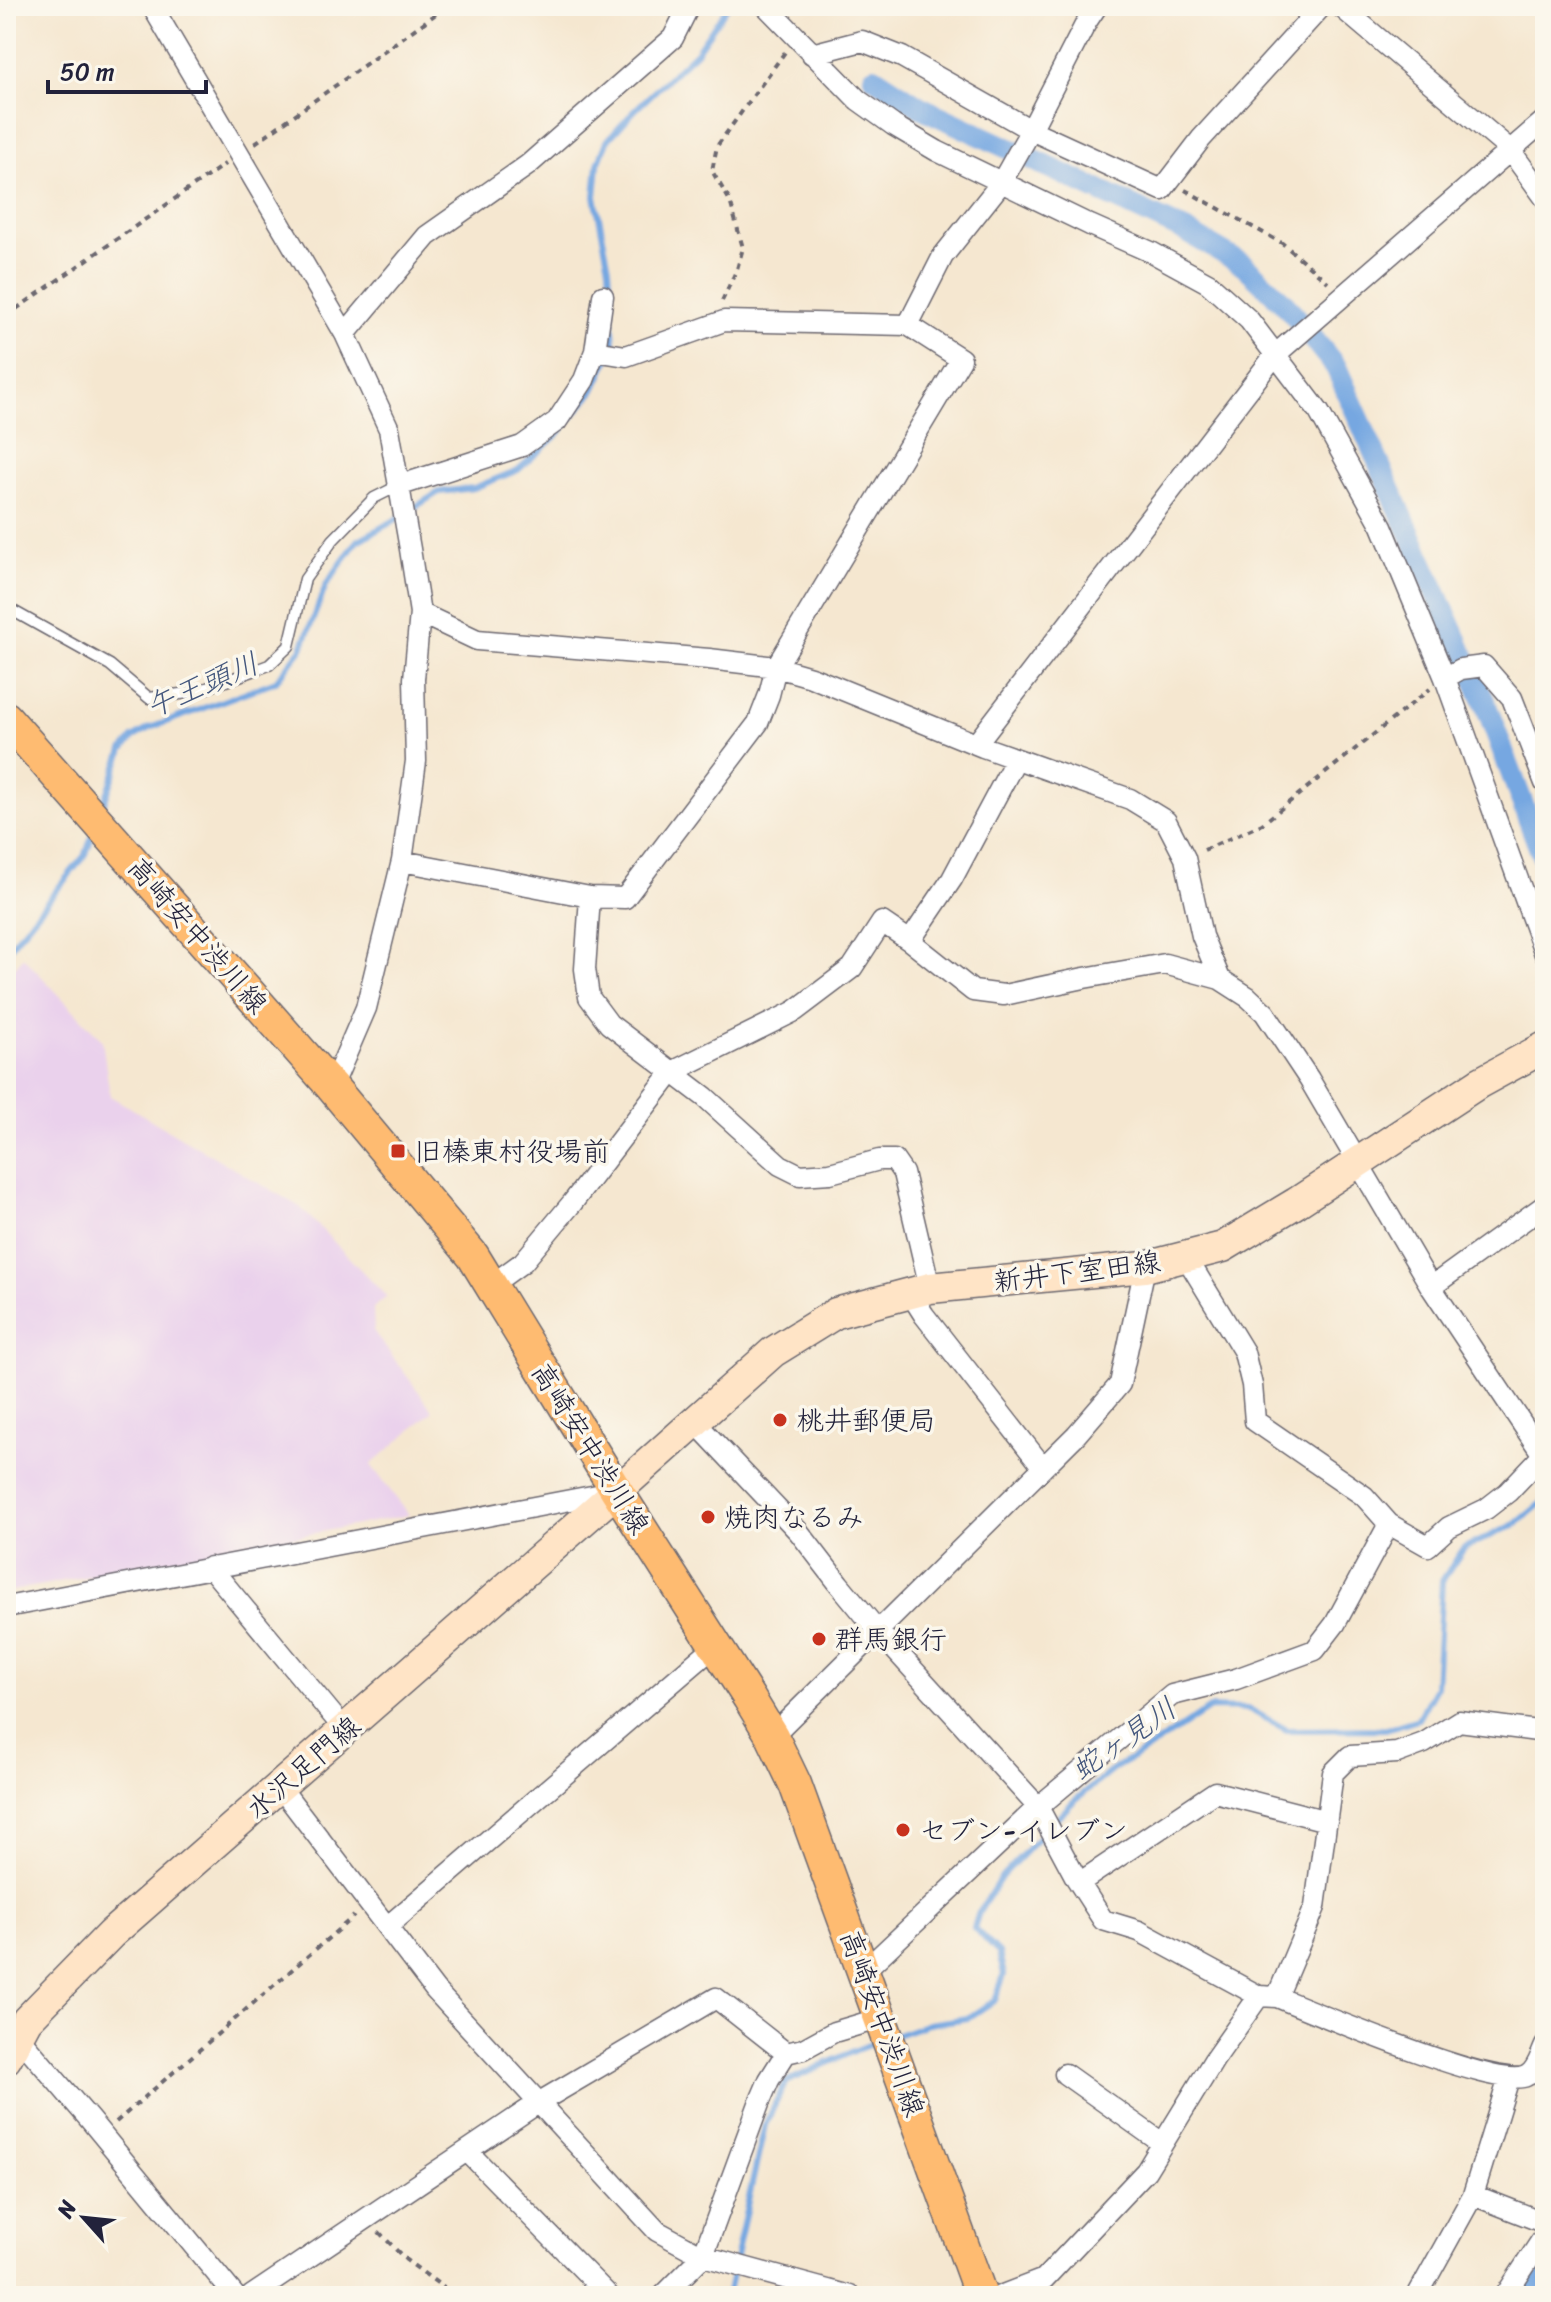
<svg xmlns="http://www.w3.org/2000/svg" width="1551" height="2302" font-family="Sriracha,'Klee One',sans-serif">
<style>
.built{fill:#ead1ec}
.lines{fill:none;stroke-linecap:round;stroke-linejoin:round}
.stream{stroke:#76a7e1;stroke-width:6}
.canal{stroke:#76a7e1;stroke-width:22}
.river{stroke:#76a7e1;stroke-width:38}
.lane-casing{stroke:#6c676f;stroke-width:13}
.street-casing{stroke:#6c676f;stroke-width:23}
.secondary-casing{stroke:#6c676f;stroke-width:33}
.primary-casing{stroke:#6c676f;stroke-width:35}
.path{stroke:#6c676f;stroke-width:4;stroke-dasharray:6 6;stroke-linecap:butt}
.lane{stroke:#fff;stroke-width:10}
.street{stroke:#fff;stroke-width:20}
.secondary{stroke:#ffe4c6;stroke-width:30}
.primary{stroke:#febb71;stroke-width:32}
.poi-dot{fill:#c8321e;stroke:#fbf7ec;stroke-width:3}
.labels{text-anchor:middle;stroke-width:7;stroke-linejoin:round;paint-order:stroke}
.street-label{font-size:28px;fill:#22223b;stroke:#fbf7ec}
.poi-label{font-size:28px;fill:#22223b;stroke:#fbf7ec;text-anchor:start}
.water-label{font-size:30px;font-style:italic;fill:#44577d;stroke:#fbf7ec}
</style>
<rect width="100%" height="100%" fill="#fbf7ec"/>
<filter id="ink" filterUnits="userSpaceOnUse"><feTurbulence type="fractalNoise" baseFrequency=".0125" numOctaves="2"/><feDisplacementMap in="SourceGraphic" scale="16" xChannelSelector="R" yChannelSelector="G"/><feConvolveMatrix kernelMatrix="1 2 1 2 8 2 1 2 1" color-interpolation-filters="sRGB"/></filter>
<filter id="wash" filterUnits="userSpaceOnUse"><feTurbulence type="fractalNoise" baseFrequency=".006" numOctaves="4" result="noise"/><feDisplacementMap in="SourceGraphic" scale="32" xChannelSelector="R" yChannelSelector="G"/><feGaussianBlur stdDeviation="1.8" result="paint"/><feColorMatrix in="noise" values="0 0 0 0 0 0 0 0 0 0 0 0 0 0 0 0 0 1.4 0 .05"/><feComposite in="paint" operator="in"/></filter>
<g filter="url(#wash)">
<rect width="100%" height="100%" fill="#f5e7d0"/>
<!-- built -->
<path class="built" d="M23 957 102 1040 110 1096 300 1207 387 1297 373 1308 374 1332 433 1411 371 1465 409 1515 6 1592V979Z"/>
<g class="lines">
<!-- stream -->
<path class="stream" d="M101 811 123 750 134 737 150 728 276 681 302 648 326 585 357 541 390 523 439 492 474 488 518 470 558 434 594 390 614 347 609 268 595 196 598 164 607 141 635 110 696 52 728 6
M6 952 86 854 93 833
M897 2035 928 2024 968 2018 995 2000 1004 1975 999 1953 974 1928 979 1912 1002 1876 1074 1801 1115 1768 1147 1750 1210 1708 1249 1709 1287 1730 1386 1729 1418 1719 1436 1687 1442 1581 1464 1548 1516 1524 1545 1500
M727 2296 765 2125 786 2082 856 2050 879 2041"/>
<!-- canal -->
<path class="canal" d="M874 77 920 107 1187 232 1244 265 1285 304 1336 367 1485 703 1545 863"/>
<!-- river -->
<path class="river" d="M1536 2296 1545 2280"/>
</g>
</g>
<g filter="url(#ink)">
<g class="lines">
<!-- lane casing -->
<g class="lane-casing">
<path id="lane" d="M6 607 110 665 149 698 196 692 269 665 289 646 305 579 333 540 374 498 398 486"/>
</g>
<!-- street casing -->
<g class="street-casing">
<path id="street" d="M152 6 345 334 389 429 410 549 420 613 414 679 416 761 402 861 366 1008 332 1087
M766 6 858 100 893 125 937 151 1090 225 1153 253 1208 283 1249 320 1319 412 1382 526 1445 678 1545 954
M1340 6 1510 150 1545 198
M812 54 862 41 902 57 1031 130 1162 190 1201 139 1322 6
M345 334 427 236 528 165 673 38 689 6
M595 351 626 356 724 321 908 325
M398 486 522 446 557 421 584 380 595 351 603 296
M420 613 477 640 709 659 776 667 811 677 983 747 1130 799 1166 821 1185 858 1202 936 1220 979 1248 997 1265 1013 1309 1079 1431 1287 1543 1455
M1445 678 1461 669 1484 666 1512 698 1545 783
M976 744 1275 355 1545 120
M402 861 590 897 625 898 758 723 769 695 776 667 961 359 908 325 943 256 1001 183 1031 130 1087 21 1097 6
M590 897 585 969 589 997 609 1024 705 1097 780 1165 800 1175 830 1173 879 1160H894L903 1173 930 1288
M910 941 952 879 1016 759
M1186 1257 1244 1352 1252 1385 1255 1421 1364 1496 1389 1524 1428 1546 1449 1527 1486 1509 1508 1492 1545 1453
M491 1285 523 1262 573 1202 672 1072 795 1011 852 968 882 922 910 941 973 991 1004 995 1084 978 1165 964 1220 979
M1431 1287 1545 1205
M910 1293 924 1315 1042 1466
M694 1421 799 1532 839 1584 878 1631 1038 1807 1076 1878 1103 1920 1139 1931 1259 1996 1277 1997C1314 2012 1498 2090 1526 2076 1537 2071 1540 2056 1545 2046
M210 1567 345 1730
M6 1607 613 1492
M772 1736 1076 1435 1120 1384 1145 1267
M280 1787 435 1990 657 2231 703 2256 850 2296
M1079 1883 1215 1792 1327 1821
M387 1927 716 1645
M864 1971 1038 1807 1172 1695 1236 1679 1315 1650 1335 1624 1389 1524
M1277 1997 1315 1907 1333 1773 1350 1756 1397 1753 1424 1743 1459 1721 1545 1732
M6 2026 17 2035 90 2120 235 2296
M1065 2074 1162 2143
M467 2151 609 2296
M1473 2195 1545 2223
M251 2296 538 2103 716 1998 786 2053
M663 2296 703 2256 760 2101 769 2080 786 2053 803 2049 834 2032 881 2018
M1000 2296 1044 2279 1146 2171 1214 2060 1259 1996
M1417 2296 1473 2195 1509 2078
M1505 2296 1545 2235"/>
</g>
<!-- secondary casing -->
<g class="secondary-casing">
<path id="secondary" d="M6 2059 27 2020 111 1934 617 1491 773 1352 836 1313 930 1288 1145 1267 1223 1247 1296 1203 1479 1083 1545 1047"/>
</g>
<!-- primary casing -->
<g class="primary-casing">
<path id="primary" d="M6 718 332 1087 473 1256 617 1491 749 1698 772 1736 795 1784 981 2296"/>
</g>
<!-- path -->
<path class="path" d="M255 143 447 6
M1185 190 1282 243 1328 282
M722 301 737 269 743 248 730 201 712 171 717 146 785 52
M6 316 225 164
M1204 850 1262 824 1430 689
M116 2122 354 1916
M379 2232 406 2260 455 2296"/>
<!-- lane -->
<use href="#lane" class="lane"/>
<!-- street -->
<use href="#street" class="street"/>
<!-- secondary -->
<use href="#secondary" class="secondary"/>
<!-- primary -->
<use href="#primary" class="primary"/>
</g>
</g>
<!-- markers -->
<g class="poi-dot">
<rect x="390" y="1143" width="16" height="16" rx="4"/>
<circle cx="780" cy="1420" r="8"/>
<circle cx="708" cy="1517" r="8"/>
<circle cx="819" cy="1639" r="8"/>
<circle cx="903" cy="1830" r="8"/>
</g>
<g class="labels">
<!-- street labels -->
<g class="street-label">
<text transform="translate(198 935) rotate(49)" y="10">高崎安中渋川線</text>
<text transform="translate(1077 1271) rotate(-7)" y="10">新井下室田線</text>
<text transform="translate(591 1448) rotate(58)" y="10">高崎安中渋川線</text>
<text transform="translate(303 1767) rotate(-41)" y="10">水沢足門線</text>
<text transform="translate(883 2023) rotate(70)" y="10">高崎安中渋川線</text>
</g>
<!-- poi labels -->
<g class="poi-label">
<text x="414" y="1161">旧榛東村役場前</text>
<text x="796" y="1430">桃井郵便局</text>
<text x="724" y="1527">焼肉なるみ</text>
<text x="835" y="1649">群馬銀行</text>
<text x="919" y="1840">セブン-イレブン</text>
</g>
<!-- water labels -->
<g class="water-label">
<text transform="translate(202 685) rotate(-23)" y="10">午王頭川</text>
<text transform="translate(1124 1739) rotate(-35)" y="10">蛇ヶ見川</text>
</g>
</g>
<!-- margin -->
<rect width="1551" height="2302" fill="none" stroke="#fbf7ec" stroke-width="32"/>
<!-- north arrow -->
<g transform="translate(84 2218) rotate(297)" stroke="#fbf7ec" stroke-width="6" paint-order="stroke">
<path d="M0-6L14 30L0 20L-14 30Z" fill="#22223b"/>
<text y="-12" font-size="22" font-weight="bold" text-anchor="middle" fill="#22223b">N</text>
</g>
<!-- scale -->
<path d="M48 80v12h158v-12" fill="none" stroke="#22223b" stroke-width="4"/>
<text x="60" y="80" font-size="24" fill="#22223b" stroke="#fbf7ec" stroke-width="6" paint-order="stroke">50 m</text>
</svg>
